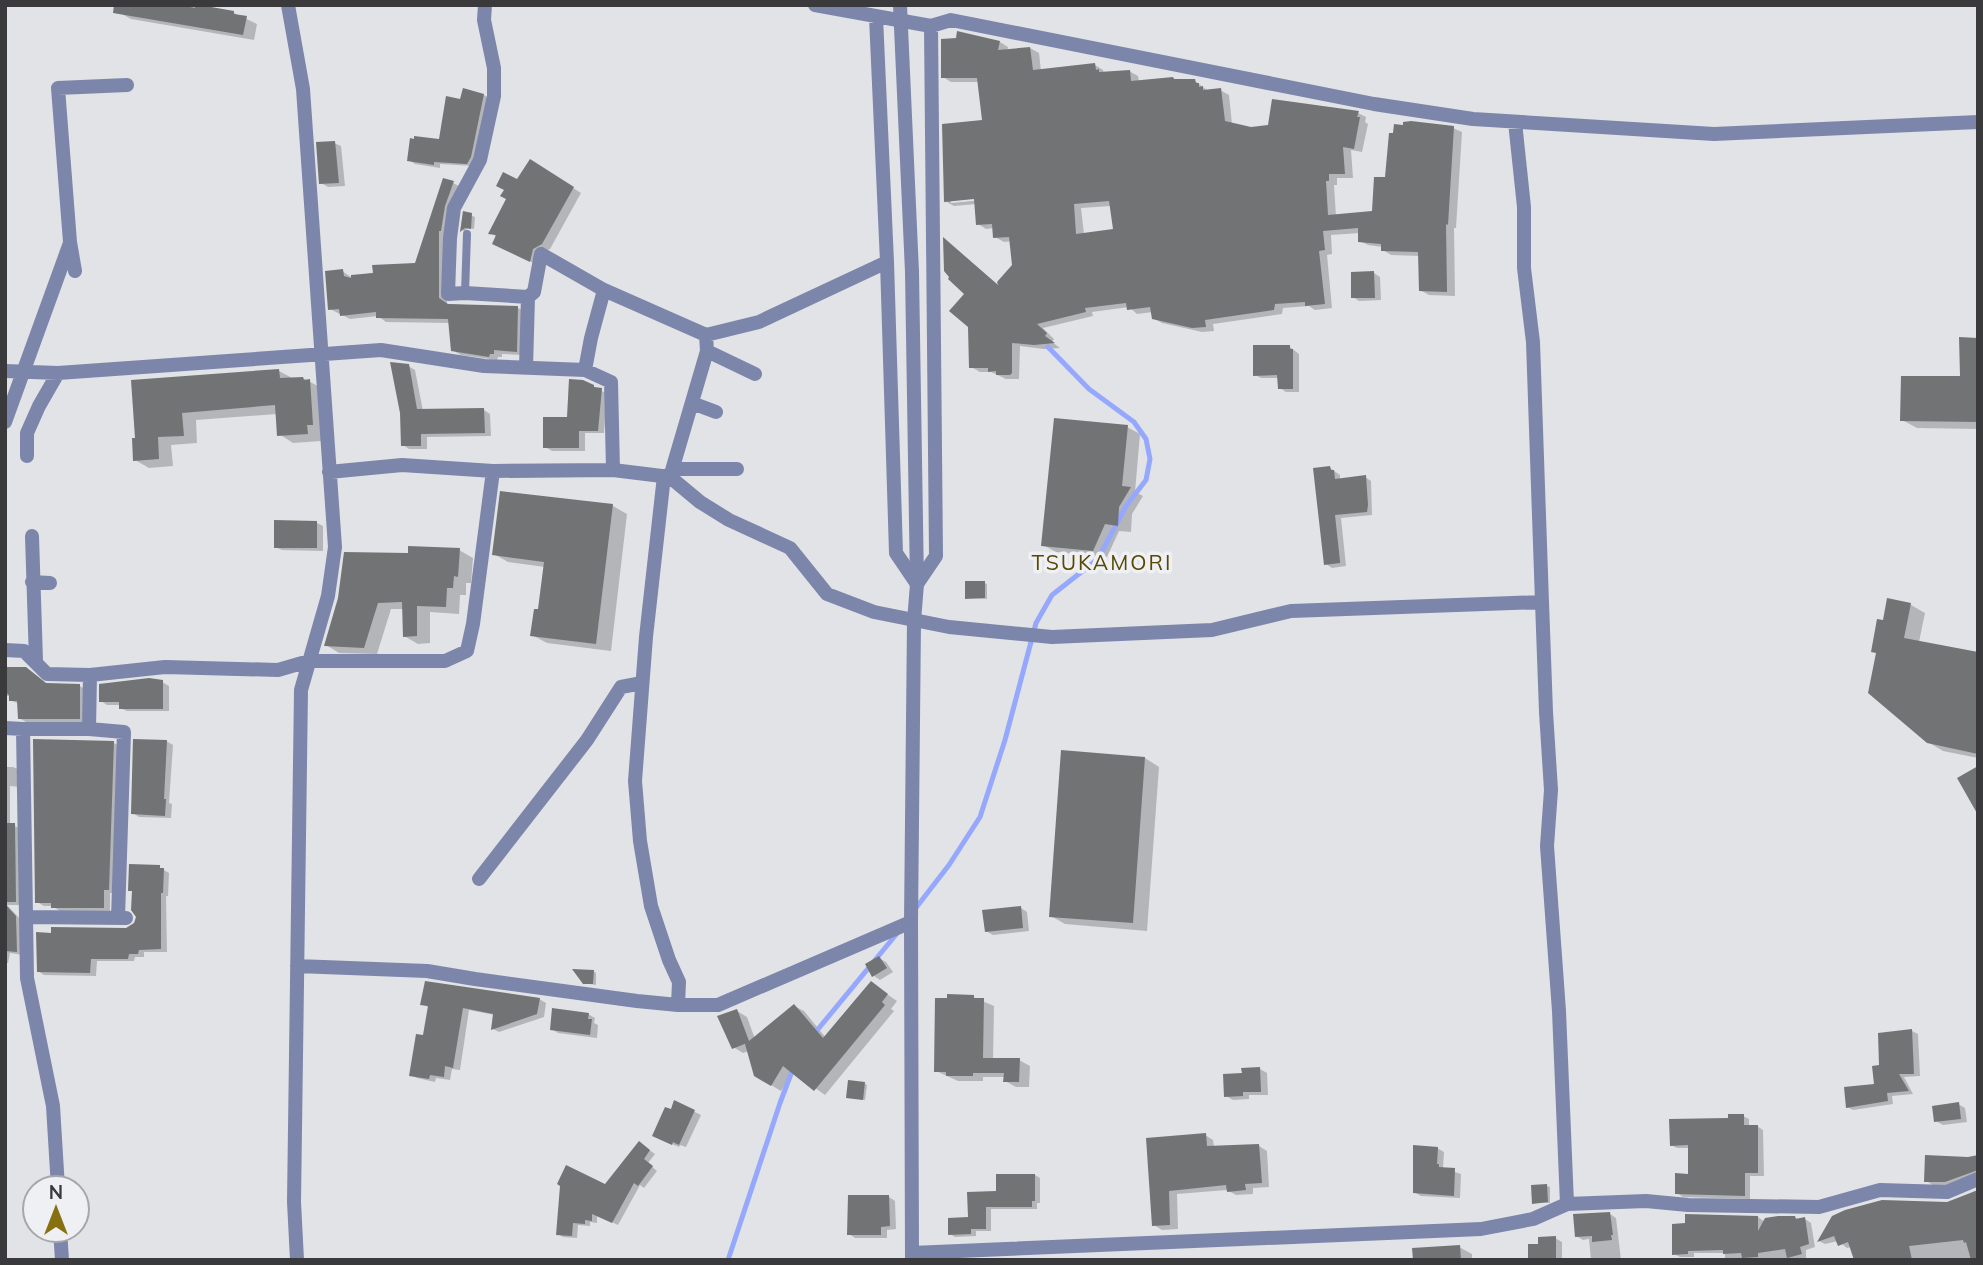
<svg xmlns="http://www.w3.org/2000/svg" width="1983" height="1265" font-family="Mulish,sans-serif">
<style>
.shadow{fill:#0003;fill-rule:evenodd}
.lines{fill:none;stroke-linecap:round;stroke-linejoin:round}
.stream{stroke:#95a8fe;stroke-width:5}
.building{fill:#727375;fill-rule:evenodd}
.service{stroke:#7c86aa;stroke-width:8}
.minor{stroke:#7c86aa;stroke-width:14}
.tertiary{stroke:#7c86aa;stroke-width:14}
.tertiary-bridge{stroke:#7c86aa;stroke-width:14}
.labels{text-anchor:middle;stroke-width:7;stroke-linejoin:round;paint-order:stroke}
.quarter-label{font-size:21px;letter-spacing:2px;fill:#584807;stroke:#eff0f3}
</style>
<rect width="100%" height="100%" fill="#e2e3e6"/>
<!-- shadow -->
<path class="shadow" d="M121 5H188L234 13 257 24 254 40 131 19 120 13Z
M1000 42 1008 47 1007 51 1030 48 1039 53 1041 71 1095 65 1103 70 1104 74 1129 71 1138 76 1139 82 1173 78 1177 81H1195L1207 90H1220L1229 95 1232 124 1251 129 1358 113 1366 117 1365 122 1368 124 1362 152 1351 150 1353 178H1337V185H1334L1336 216 1374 212 1387 179 1453 128 1462 132 1456 228H1454L1455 296 1429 295 1420 290V256L1391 255 1383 250V247L1368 245 1360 241V233L1331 235 1332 254 1327 255 1332 308 1315 310 1309 306 1283 308 1282 314 1213 324 1214 331 1202 332 1162 323 1153 318V312L1137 314 1129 307 1092 312 1093 316 1043 328 1054 339 1052 342 1060 348 1044 349 1020 346 1019 379H1006L991 372H980L971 367 967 294 951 245 998 285 1014 266 1012 241 1004 242 995 237 994 228 986 229 978 224 976 204 954 206 945 201 984 121 980 82H951L943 77ZM982 197V200L951 203V199ZM1111 206 1115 230 1084 234 1081 208Z
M484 95 490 99 474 166 440 164V168L415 164 409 160 415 140 440 141 461 102Z
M334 143 341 146 345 186 328 187 321 183Z
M530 161 581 193 550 249 541 253 538 265 502 248 497 237 491 233Z
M453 183 461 187 446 234 447 304 518 308 526 312 524 355 502 354V357H498L497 360 461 355 452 350 450 323 386 322 378 316 350 319 330 309 342 271 351 277 417 264Z
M465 213 475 217 474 229 468 228 464 232 463 231Z
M1374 273 1380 277 1381 300 1359 301 1353 297Z
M1978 339V429L1917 428 1902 420 1962 378Z
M1290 347 1299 354V392H1286L1280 388 1279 378H1261L1255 375Z
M408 366 415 370 423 411 484 410 490 414 491 436 427 437V449H409L403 445 402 413Z
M279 371 294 379 303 378 323 389 321 441 293 443 279 434 277 414 196 420 197 443 171 445 173 466 149 468 135 460 137 439 132 382Z
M593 386 607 394 604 433H585V451H552L545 447Z
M1127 427 1140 434 1135 492 1143 496 1132 514 1131 532 1119 531 1107 557 1056 552 1043 545Z
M1330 468 1340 475V480L1365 477 1371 481 1372 515 1341 518 1346 566 1332 568 1326 564Z
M502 493 613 506 627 514 611 651 547 643 532 635 539 611 545 567 508 562 494 554Z
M317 523 323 526V551L282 550 275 547Z
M459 550 473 558 471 583H466V595H460L459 614 430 612V643L418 644 404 636V609H391L377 654 339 653 326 645 410 555Z
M984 583 987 584V599L967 598Z
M1888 600 1911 605 1925 613 1919 642 1978 654V758L1943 751 1928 742 1884 622Z
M5 668 48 685 80 686 86 690 85 722H26L19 718V704L10 700V696H5Z
M162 682 169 686V711H127L120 708V705H107L101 701Z
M166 741 173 745 169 803 172 804 171 818 139 817 133 813Z
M114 743 121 747 116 893H110V911H60L52 906H44L37 902Z
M1145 758 1159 767 1147 931 1065 924 1051 916Z
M5 767H13L20 770V787L10 786V825L21 828 22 905H7L22 921 23 955 10 953 8 963H5Z
M159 867 169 873 168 896H166L167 952H144V957H135L134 961H97L96 976 44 975 38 971 131 928 138 917 134 892 130 890Z
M1021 908 1027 912 1029 931 993 935 986 931Z
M879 958 886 962 893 972 880 980 874 976Z
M593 971 596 973V985L584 983Z
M871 983 897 1001 891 1009 894 1011 825 1095 793 1072 781 1091 771 1085 749 1051 743 1053 733 1047 737 1011 747 1017 755 1039 794 1006 804 1011 826 1038Z
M973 997 994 1006 993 1060H1019L1030 1066 1029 1087H1016L1005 1081V1077H983V1081H958L936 1071Z
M539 999 546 1003 544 1017 499 1032 493 1029 495 1015 469 1010 460 1070 452 1069 450 1080 436 1078 435 1082 417 1078 411 1075 425 1037 430 1008 422 1004Z
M588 1014 595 1018 594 1023 598 1025 597 1038 558 1033 552 1029Z
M1912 1031 1918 1034 1920 1076 1904 1077 1913 1094 1892 1096 1893 1104 1853 1110 1847 1107 1876 1086 1881 1067Z
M1260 1069 1267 1073 1268 1095H1249V1099L1233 1100 1226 1096 1243 1075Z
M864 1083 867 1085 865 1100 848 1097Z
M675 1102 701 1115 686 1147 680 1145 679 1147 660 1139Z
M1958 1104 1965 1108 1967 1122 1943 1125 1936 1121Z
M1743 1116 1749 1119V1126H1757L1763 1130 1764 1176H1750V1199L1683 1197 1677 1193 1690 1175V1148H1677L1671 1145Z
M1205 1135 1213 1140 1214 1147 1259 1146 1267 1151 1269 1187 1253 1188V1194L1236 1195 1227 1190 1177 1194 1178 1229 1162 1230 1154 1225 1148 1140Z
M645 1147 655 1154 648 1163 657 1171 644 1188 640 1185 618 1225 597 1215V1223L590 1222V1226L578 1225 577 1238 563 1237 558 1234Z
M1437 1148 1444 1152 1443 1168 1461 1174 1460 1198 1421 1196 1414 1192Z
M1978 1157V1176L1953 1185H1933L1926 1181Z
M1035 1175 1040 1178V1203H1037V1209H991V1231H976V1236L955 1237 950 1234 998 1192Z
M1547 1186 1550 1187V1203H1533Z
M1978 1190V1260H1856L1851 1247 1847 1248 1838 1241 1825 1244 1819 1241 1833 1217 1948 1203Z
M889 1197 895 1201 896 1229 887 1230V1238H855L849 1234Z
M1610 1214 1616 1218 1621 1260H1591L1589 1239 1583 1240 1576 1236Z
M1758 1217 1765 1222 1795 1218 1805 1219 1811 1223 1815 1247 1806 1250V1260H1725V1253H1694V1257H1680L1674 1254Z
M1555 1238 1562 1242V1260H1530L1540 1245Z
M1459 1247 1472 1254V1258L1481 1260H1431Z"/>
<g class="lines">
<!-- stream -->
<path class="stream" d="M915 909 949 865 980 817 1005 740 1036 623 1052 595 1098 559 1126 506 1146 480 1150 459 1146 439 1134 422 1089 389 1048 347
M814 1034 899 931
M728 1260 780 1103 794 1066"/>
</g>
<!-- building -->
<path class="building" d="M114 5H181L195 8V5H200L234 11V14L247 16 243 35 113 13Z
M957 31 1000 41 998 50 1030 47 1033 70 1095 63 1096 70 1099 69V72L1130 70 1131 81 1173 77 1174 79H1195L1196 83H1199V87L1203 86V90L1221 88 1225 121 1251 127 1268 125 1272 99 1359 111 1357 117H1360L1354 149 1343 147 1345 174H1329V181H1326L1328 215 1372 211 1374 177H1385L1389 133H1393L1394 124 1403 125V122L1411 121 1454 126 1448 225 1446 224 1447 292 1419 291 1418 252 1381 251V244L1358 242V228L1323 231 1325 250 1319 251 1325 304 1305 306V302L1275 304 1274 310 1205 320 1206 327 1192 328 1152 319 1150 307 1127 310 1126 303 1085 308 1086 312 1037 324 1047 333 1045 336 1055 343 1034 345 1012 343V373L1010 375H996V371L988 372V368H969L968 327 949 311 964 294 948 279 949 277 944 271 943 237 998 285 997 282 1012 265 1009 237 993 238 992 224 976 225 974 199 944 202 942 124 982 120 977 78H941V39L956 38ZM1109 201 1113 229 1076 234 1074 204Z
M463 88 484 94 471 157 467 164 434 162V165L407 161 410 138 414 139V136L439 139 446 96 460 99Z
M335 141 339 183 319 184 316 142Z
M530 159 574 187 542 244 533 249 530 262 492 244 496 235 488 234 506 199 500 196 504 190 496 186 503 172 517 179Z
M443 178 454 181 445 206 441 231H439V298L448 304 518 306 517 352 494 350V354H490L489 357 451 351 448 319 376 318V312L340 316 339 309 328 310 325 271 343 269 344 276 351 278V275L373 273 372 265 415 263Z
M463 211 472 213 471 229 465 228 460 232Z
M1374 271 1375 298H1351V272Z
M1959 337 1978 338V422L1900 421 1901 376H1960Z
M1253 345H1290V349H1293V389H1278L1277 375 1253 376Z
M390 362 409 364 417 409 484 408 485 433 421 434V446H401L400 413Z
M279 369 280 378 303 377 304 380 310 379 313 425H307L308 434 277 436 275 405 182 413 184 436 158 437 159 459 133 461 132 438H135L131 380Z
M569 379 583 380 594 385V387L602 388 598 431H579V448H543V417H567Z
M1054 418 1128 425 1122 486 1131 487 1119 507 1118 526 1105 524 1093 551 1041 546Z
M1330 466 1331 470H1334L1335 479 1366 475 1368 505 1367 512 1335 515 1340 561V563L1324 565 1313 468Z
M500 491 613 504 596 644 530 636 534 609H538L544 562 492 555Z
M274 520 317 521V548H274Z
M408 546 460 548 458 577 454 576 453 588H447L446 607 417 606V636L403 637 402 602 378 603 364 648 324 646 338 598 344 552 408 553Z
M965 581H985V598L965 599Z
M1887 598 1911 603 1904 638 1978 652V754L1927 743 1868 693 1876 653 1871 652 1877 619 1883 620Z
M5 667H26L46 683 80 684V719H18L17 701H9V695L5 692Z
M149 678 163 680V709H119V702H99V684Z
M33 739 114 741 109 890H104V908H51V903H35Z
M133 739 167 740 164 799H166L165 816 131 814Z
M1061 750 1145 757 1133 923 1049 917Z
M1978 766V815L1957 778Z
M5 823H15L16 902H5Z
M129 864 160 865V868H164L163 893H161V949L139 950 138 954H129L128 959H91L90 973 37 972 36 932 51 933V927L126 928 134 923 136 917 131 910 132 891H128Z
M5 904 16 916 17 952 5 951Z
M1021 906 1023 928 985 932 982 910Z
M879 956 887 968 872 977 865 964Z
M572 969 594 970 593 984H583Z
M425 981 540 998 537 1014 491 1030 493 1014 463 1008 453 1068 445 1066 444 1077 430 1075 429 1079 409 1076 416 1034 423 1035 428 1006 420 1005Z
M871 981 888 994 882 1002 885 1005 814 1091 783 1066 771 1086 754 1076 745 1044 747 1043 732 1049 717 1016 737 1009 749 1041 794 1004 823 1038Z
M947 994 974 995V998H984L983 1058H1020L1019 1082H1003L1004 1073H973V1076H946V1072H934L935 998H947Z
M552 1008 589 1013 588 1019H592L590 1035 550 1030Z
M1912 1029 1914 1074H1899L1909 1091 1887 1093 1888 1101 1846 1108 1844 1087 1874 1084 1872 1066 1879 1065 1878 1033Z
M1260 1067 1261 1092H1243V1096L1224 1097 1223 1074 1242 1073 1241 1068Z
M848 1080 865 1082 863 1100 846 1098Z
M674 1100 695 1110 679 1145 673 1142 672 1145 652 1136 665 1107 671 1109Z
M1959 1102 1961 1119 1934 1122 1932 1106Z
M1728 1114H1744V1125H1758V1173H1745V1196L1675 1194V1173L1688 1174V1145L1670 1146 1669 1119 1728 1118Z
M1206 1133 1207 1146 1259 1144 1262 1183 1245 1184 1246 1190 1227 1192 1226 1185 1169 1191 1170 1225 1152 1226 1146 1138Z
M639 1141 650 1150 644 1159 653 1166 638 1186 634 1183 612 1223 592 1214V1221L585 1220V1224L573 1223 572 1236 556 1235 560 1186 557 1184 566 1165 605 1184Z
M1413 1145 1438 1147 1437 1164H1439V1167L1455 1168 1454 1196 1413 1193Z
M1925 1155 1968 1157 1978 1155V1170L1945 1182H1924Z
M996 1174H1035V1201H1032V1207H986V1229H971V1234L948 1235V1218L968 1217 967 1192 996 1191Z
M1547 1184 1548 1202 1532 1204 1531 1185Z
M1978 1190V1260H1971L1966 1242 1964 1243 1963 1240 1909 1246 1912 1260H1854L1848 1242 1838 1246 1834 1236 1817 1242 1832 1216 1845 1210 1882 1200 1947 1202Z
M848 1195H889L890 1226 881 1227V1235H847Z
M1610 1212 1613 1235H1611L1612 1240 1592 1242V1236L1575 1237 1573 1214Z
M1685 1214 1758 1216V1231L1765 1218 1778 1216H1795L1796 1219 1805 1217 1809 1244 1800 1247 1802 1254 1787 1258 1785 1249 1758 1253V1257L1742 1258 1741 1253 1723 1254V1250L1688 1251V1254L1672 1255V1224L1685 1223Z
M1556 1236V1260H1528V1244H1538V1237Z
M1460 1245 1461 1260H1413L1412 1248Z"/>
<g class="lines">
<!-- service -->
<path class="service" d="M465 293 467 234"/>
<!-- minor -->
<path class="minor" d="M288 5 303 89 335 547 328 596 301 690 294 1202 297 1260
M485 5 484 20 494 68V96L480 160 454 208 450 238 448 294 465 293 528 297 526 368
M815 5 931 26 951 20 1374 104 1473 119 1714 134 1978 122
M876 17 887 262 896 553 917 584 936 556 931 26
M75 271 70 242 58 88 127 85
M528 297 534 292 541 254 604 290 706 335 759 322 887 262
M707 351 755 374
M585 370 591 338 604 290
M5 371 58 373 381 350 484 366 585 370 611 382 613 470
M692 403 716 412
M5 422 70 243
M27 456V433L39 406 58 373
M673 469H737
M329 472 402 465 493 471 613 470 670 477 700 502 729 520 790 548 827 594 874 612 949 627 1052 637 1212 630 1291 611 1542 602 1533 342 1524 268V207L1515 122
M664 476 646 637 635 781 640 841 651 906 669 960 679 982 678 1005
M670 477 707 351 706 335
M32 536 36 661
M32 582 50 583
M1542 602 1546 712 1551 790 1547 846 1559 1011 1567 1204
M5 650 24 651 47 674 90 675 165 667 278 670 309 661H445L467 651 473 624 493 471
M5 728 23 729
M89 729 124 732 118 918
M479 879 587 740 621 687 642 683
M26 917 126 918
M297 966 427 971 475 979 637 1001 678 1005H718L911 922
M58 1188 53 1106 27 978 23 729H89L90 675
M60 1230 62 1260
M912 1253 1481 1229 1533 1219 1567 1204 1646 1201 1688 1205 1819 1207 1880 1190 1947 1192 1978 1179"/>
<!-- tertiary -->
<path class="tertiary" d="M912 272 917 584 914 621 911 922 912 1260"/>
<!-- tertiary-bridge -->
<path class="tertiary-bridge" d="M900 5 912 272"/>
</g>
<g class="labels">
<!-- quarter labels -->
<g class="quarter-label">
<text x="1102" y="570">TSUKAMORI</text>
</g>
</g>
<!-- border -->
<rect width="1983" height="1265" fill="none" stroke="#3a3a3c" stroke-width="14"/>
<!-- north arrow -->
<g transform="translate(56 1209)"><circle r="33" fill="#eff0f3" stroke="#a7a7aa" stroke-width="2"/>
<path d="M0-5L12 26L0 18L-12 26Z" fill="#877010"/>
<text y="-10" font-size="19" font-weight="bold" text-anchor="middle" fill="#3a3a3c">N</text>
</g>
</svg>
